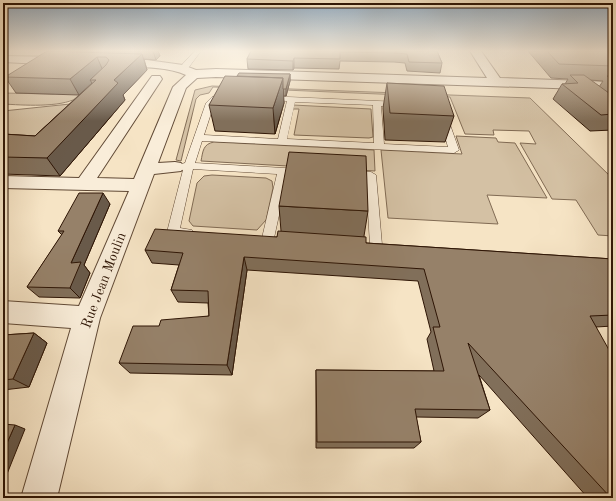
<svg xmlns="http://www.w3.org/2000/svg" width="616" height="501" font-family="'Old Standard TT',serif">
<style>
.green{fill:#d4c1a4;stroke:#816b54}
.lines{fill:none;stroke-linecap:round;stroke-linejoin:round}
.service-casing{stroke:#604935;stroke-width:1}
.minor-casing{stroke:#604935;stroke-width:2}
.service{fill:#f9edd9;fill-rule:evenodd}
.minor{fill:#f9edd9;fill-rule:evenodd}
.wall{fill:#816f5a;stroke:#2e1505;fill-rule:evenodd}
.shaded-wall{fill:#695a4a;stroke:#2e1505}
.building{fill:#968169;stroke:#2e1505}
.labels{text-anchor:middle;stroke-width:3;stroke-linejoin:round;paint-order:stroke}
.street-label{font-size:14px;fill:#2e1505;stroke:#f9edd9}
</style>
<rect width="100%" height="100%" fill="#f6e4c5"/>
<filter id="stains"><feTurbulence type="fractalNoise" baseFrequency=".005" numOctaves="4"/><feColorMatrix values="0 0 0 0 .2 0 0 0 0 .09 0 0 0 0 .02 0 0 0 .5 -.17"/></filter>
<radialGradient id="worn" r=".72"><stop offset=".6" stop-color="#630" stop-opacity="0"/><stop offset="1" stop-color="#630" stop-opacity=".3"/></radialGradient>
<!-- green -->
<path class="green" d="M93 84C88 88 82 95 77 98 60 108 22 105 3 104V93L53 94Z
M212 86 530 98 613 179V236L598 235 576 200 552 199 520 143 536 144 529 131 493 130 494 135 465 134 450 97 213 87 209 93 200 95 196 99 181 161 176 160 195 90Z
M70 104 34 137 3 140V111Z
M293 105 371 109 373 137 369 138 294 135 299 109H292Z
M456 136 496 138 498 142 515 143 547 198 487 195 498 224 388 218 381 150 462 154Z
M214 142 374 150 375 171 201 161C203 151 203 144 214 142Z
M212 175 266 178 272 181 273 188 266 220 257 230 193 226 189 221 197 183 204 176Z"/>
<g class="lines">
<!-- service casing -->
<g class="service-casing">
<path id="service" d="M195 51H201L186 71H180V67Z
M222 95 226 97 214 104 204 135 278 139 287 101 263 100V96H266L400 102H403L404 104 403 106H381L384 144 448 147 439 116 443 113 447 116 459 150 454 153 202 141 195 163 302 169 307 172 302 175 288 174 274 238 272 241 268 243 264 241 262 238 277 174 193 169 180 228 192 230 194 233 192 236 188 238 169 235 167 232 183 170 177 169 176 167 177 165 185 163 206 103 212 97ZM295 102 373 105 374 143 287 139Z
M349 171 371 172 376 175 382 245 381 248 376 250 371 248 370 245 366 178 345 176 344 174Z"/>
</g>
<!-- minor casing -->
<g class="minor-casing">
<path id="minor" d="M470 51H481L500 78 613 82V90L216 77 197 78 186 88 158 163 175 162 181 163 184 167 181 171 154 174 100 318 57 498H21L71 328 3 323V301L79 306 129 191 3 188V176L79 178 152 76H160L162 79 97 178 134 179 173 87 186 75C167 66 137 67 116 67L112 66 110 63 112 60H147L183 65 196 70 216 69 487 78Z
M3 56 62 57 66 59 68 61 66 63 62 65 3 62Z"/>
</g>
<!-- service -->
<use href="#service" class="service"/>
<!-- minor -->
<use href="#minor" class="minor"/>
</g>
<!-- wall -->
<path class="wall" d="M66 51H158L160 56 156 60 144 59 147 70 123 95 125 100 60 176 3 174V134L35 136 79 95 16 93 5 77Z
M251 51H437L442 63 440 73 407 71 405 63 394 62 340 61 339 69 294 68 293 70 248 69 247 59Z
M528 51H613V130L590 131 553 99 562 84H565L568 79 551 78ZM590 80 603 81 599 87Z
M290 74V81L286 96H283L284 103 275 134 215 131 209 105 237 76Z
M387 83 454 116 445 142 385 140 383 108Z
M110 204 84 265 90 273 80 298 39 297 27 287 62 235 58 231Z
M279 206 368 211 364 236 366 243 613 259V326L596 327 613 498H588L479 375 490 410 478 418 416 417 421 442 414 448H316V370L434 371 427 339 431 332 418 281 247 270 232 375 130 373 119 363 159 326 209 316 208 303 178 302 171 290 179 265 152 263 145 250 277 237 281 231Z
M34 333 47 343 29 387 3 390V335Z"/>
<!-- shaded-wall -->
<path class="shaded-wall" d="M153 51H158L160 56 156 60Z
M142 54 147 70 123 95 125 100 60 176 47 158 114 80Z
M97 57 104 73 90 80 92 83 79 95 70 79Z
M294 58V68L293 70V61Z
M290 74V81L286 96V89Z
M283 78 284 103 275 134 273 108Z
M103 193 110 204 84 265 90 273 80 298 70 288 71 263Z
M244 257 247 270 232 375 227 365Z
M34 333 47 343 29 387 13 379Z
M15 425 25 429 3 484V452Z"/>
<!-- building -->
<path class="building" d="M47 51 142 54 114 80 118 83 47 158 3 157V134L35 136 96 80H90L106 65 109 60 106 57H97L70 79 5 77Z
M251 51H437L442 63 409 62 407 54 396 53 340 52V59L294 58 293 61 247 59Z
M547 51H613V66L559 64Z
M239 73 290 74 286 89H283V78L237 76Z
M570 75H584L613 96V114L601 115 562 84 578 83Z
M225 76 283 78 273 108 209 105Z
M607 76H613V80Z
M387 83 444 86 454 116 390 113Z
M289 152 366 156 368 211 279 206Z
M79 193H103L71 263 81 262 70 288 27 287 64 231H58Z
M155 229 277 237 278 231 366 237V243L613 259V315L590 316 613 357V498H611L468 343 490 410 415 409 421 442H317L316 370 444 371 433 327H440L424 269 244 257 227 365 119 363 133 326H159L161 320 209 316 208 291 171 290 183 253 145 250Z
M34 333 13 379 3 380V335Z
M3 424 15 425 3 452Z"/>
<!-- sky -->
<linearGradient id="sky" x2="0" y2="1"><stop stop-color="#92abc0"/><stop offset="0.42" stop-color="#fbf3e5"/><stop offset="1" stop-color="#fbf3e5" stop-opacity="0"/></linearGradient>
<rect width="616" height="121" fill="url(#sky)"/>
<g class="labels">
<!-- street labels -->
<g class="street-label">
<text transform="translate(103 280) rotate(-69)" y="5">Rue Jean Moulin</text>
</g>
</g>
<!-- margin -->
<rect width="616" height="501" fill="none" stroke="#f6e4c5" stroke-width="16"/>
<rect x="4" y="4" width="608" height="493" fill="none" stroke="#2e1505" stroke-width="2"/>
<rect x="8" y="8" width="600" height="485" fill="none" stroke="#2e1505"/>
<rect width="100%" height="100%" filter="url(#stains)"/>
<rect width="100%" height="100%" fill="url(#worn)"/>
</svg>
